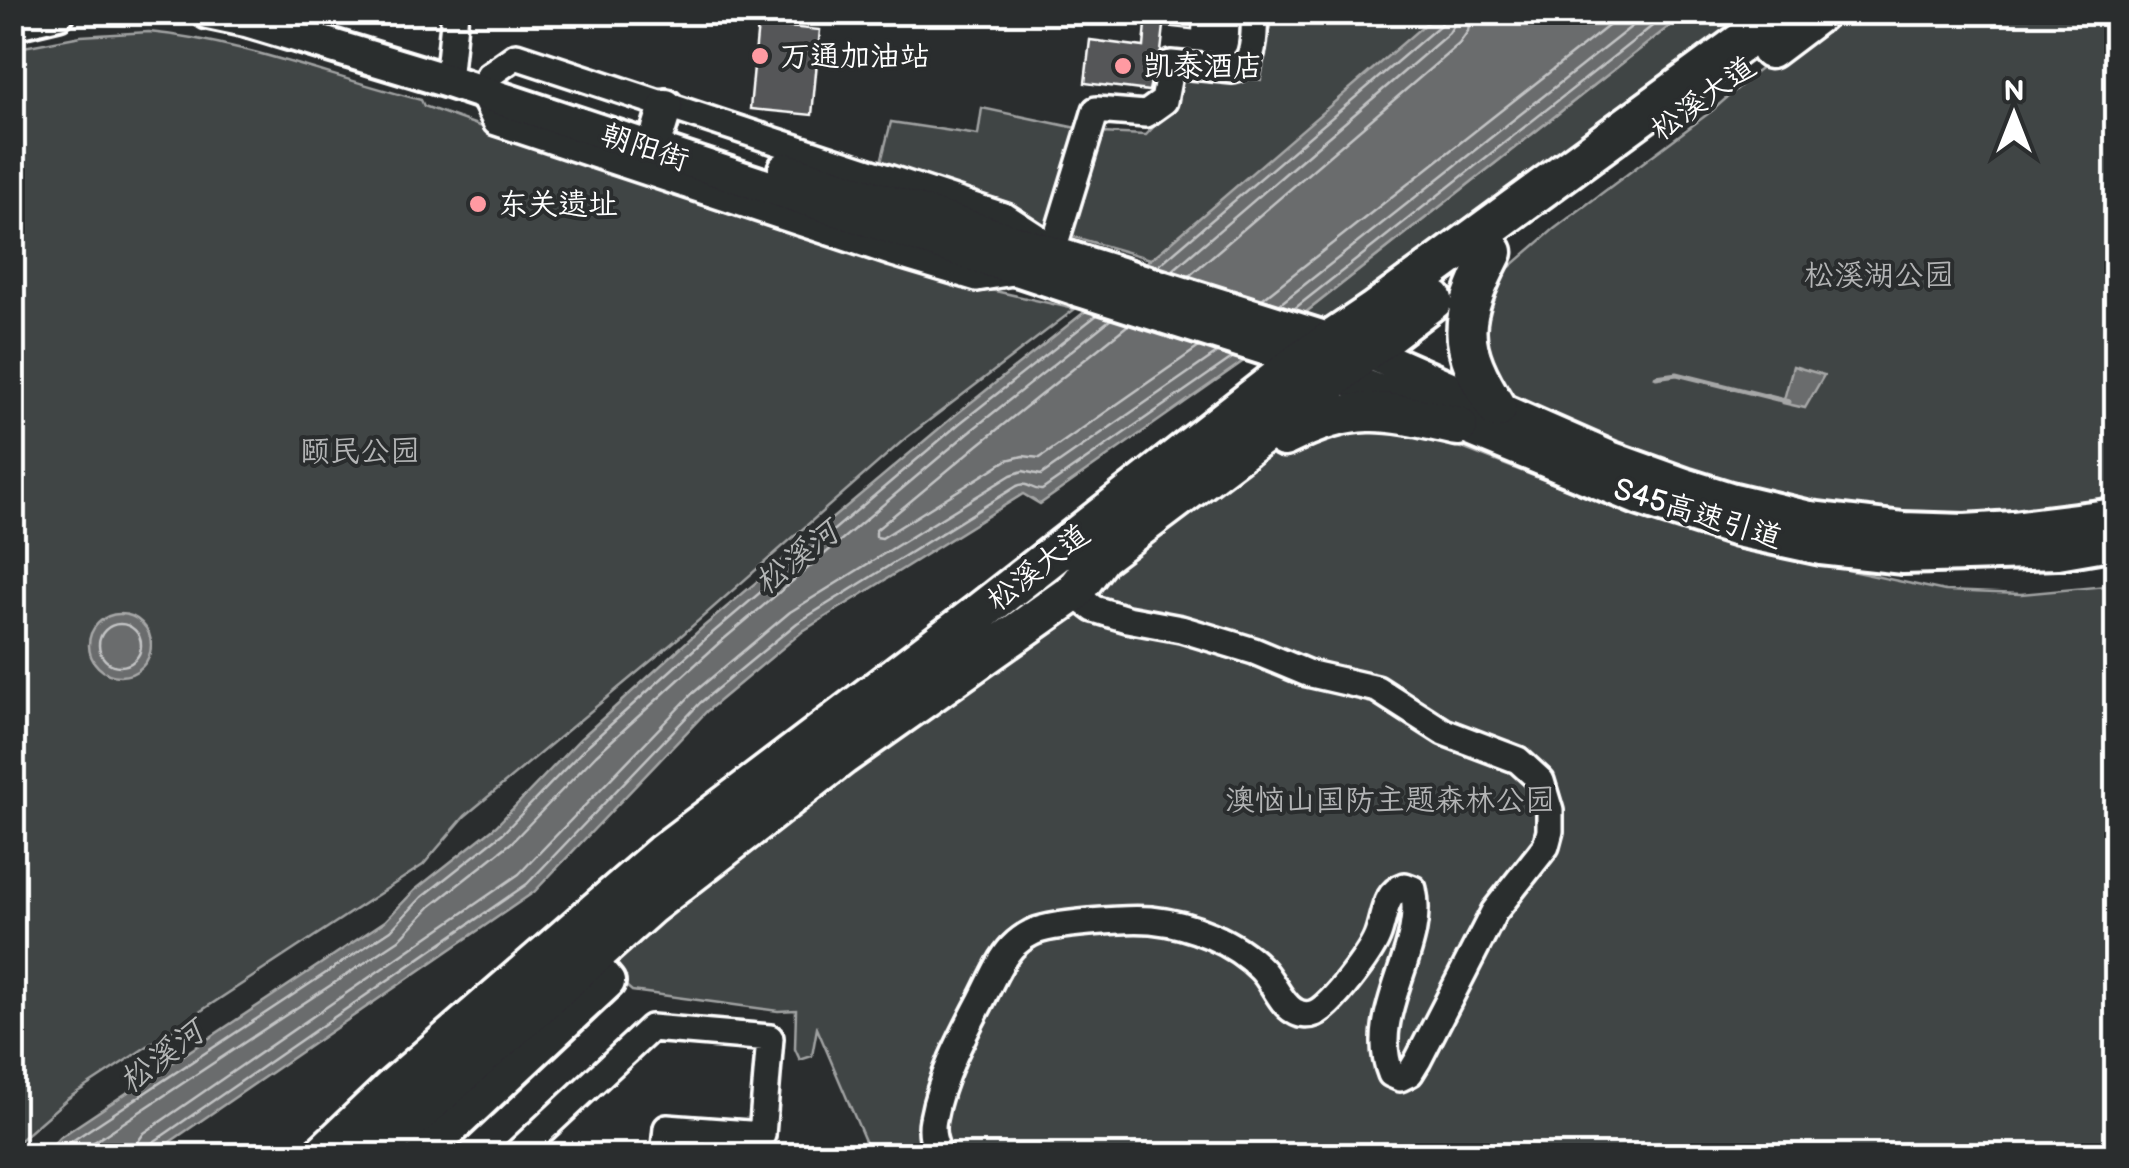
<svg xmlns="http://www.w3.org/2000/svg" width="2129" height="1168" font-family="'Balsamiq Sans','LXGW WenKai TC',sans-serif">
<style>
.green{fill:#414445;stroke:#a0a2a2;stroke-width:2.5}
.water{fill:#6a6c6d;stroke:#a6a7a7;stroke-width:2.5}
.lines{fill:none;stroke-linecap:round;stroke-linejoin:round}
.shore{stroke:#c3c4c5;stroke-width:2.5}
.stream{stroke:#a6a7a7;stroke-width:5}
.building{fill:#555758;stroke:#fff;stroke-width:2.5}
.minor-casing{stroke:#fff;stroke-width:32}
.major-casing{stroke:#fff;stroke-width:40}
.highway-casing{stroke:#fff;stroke-width:45}
.minor{stroke:#2a2d2e;stroke-width:25}
.major{stroke:#2a2d2e;stroke-width:32}
.highway{stroke:#2a2d2e;stroke-width:38}
.poi-dot{fill:#ff9aa2;stroke:#2a2d2e;stroke-width:4}
.labels{text-anchor:middle;stroke-width:8;stroke-linejoin:round;paint-order:stroke}
.poi-label{font-size:30px;fill:#fff;stroke:#2a2d2e;text-anchor:start}
.street-label{font-size:30px;fill:#fff;stroke:#2a2d2e}
.park-label{font-size:30px;fill:#b3b4b5;stroke:#2a2d2e}
.water-label{font-size:32px;font-style:italic;fill:#b4b6b6;stroke:#2a2d2e}
</style>
<rect width="100%" height="100%" fill="#2a2d2e"/>
<filter id="ink" filterUnits="userSpaceOnUse"><feTurbulence type="fractalNoise" baseFrequency=".01" numOctaves="2"/><feDisplacementMap in="SourceGraphic" scale="20" xChannelSelector="R" yChannelSelector="G"/><feConvolveMatrix kernelMatrix="1 2 1 2 8 2 1 2 1" color-interpolation-filters="sRGB"/></filter>
<g filter="url(#ink)">
<!-- green -->
<path class="green" d="M1306 12 1324 15 1325 12 1472 13 1168 264 1071 236 880 166 891 122 978 135 982 108 1100 133 1146 135 1178 101 1181 73 1261 80 1272 13Z
M1686 13H1752L1673 66 1331 321 1305 313Z
M1836 13H2116V495C2007 519 1891 521 1781 496 1690 476 1602 434 1515 400L1499 383 1487 363 1481 301 1489 285 1554 229 1713 110 1755 73Z
M149 32C242 41 330 77 421 100L424 106 502 134 982 288 1075 309 906 438 682 635 465 816 423 865 67 1099 13 1146V49L81 36Z
M1398 423 1649 521 1856 572 1945 591 2021 594 2116 585V1155H871L817 1028 812 1056 800 1060 795 1049 796 1010 778 1011 632 991 588 954 1021 624 1279 447Z"/>
<!-- water -->
<path class="water" d="M1438 13H1686L1245 360 1040 504 1023 494 803 631 707 711 534 892 151 1155 43 1156 59 1138 385 921 415 890 496 826 580 739 703 627 954 416 1161 251Z
M1793 366 1824 375 1805 408 1783 403Z
M89 645a31 31 0 1 1 62 0a31 31 0 1 1-62 0Z"/>
<g class="lines">
<!-- shore -->
<path class="shore" d="M1158 266 1440 25 1444 12
M1172 271 1449 33 1455 23 1456 12
M1189 276 1459 44 1468 31 1471 12
M1262 299 1626 12
M1280 304 1650 12
M1294 309 1670 12
M1128 325 978 445 876 530V537L882 538 1007 460 1023 456 1040 458 1199 347
M99 645a21 21 0 1 1 42 0a21 21 0 1 1-42 0Z
M56 1156 66 1145 391 930 422 897 503 833 587 746 710 635 960 423 1097 315
M73 1156 399 940 431 906 511 843 596 755 718 644 968 433 1111 319
M134 1156 137 1143 144 1133 519 874 692 694 790 612 1011 475 1023 471 1041 475 1217 353
M147 1156 148 1148 152 1143 527 884 700 703 797 623 1017 486C1028 481 1032 491 1042 490L1232 358"/>
<!-- stream -->
<path class="stream" d="M1656 377 1677 374 1789 402"/>
</g>
<!-- building -->
<path class="building" d="M1147 12H1193L1192 29 1164 26 1161 52 1155 61 1149 91 1085 83 1090 40 1144 47Z
M758 24 820 30 812 115 750 109Z"/>
<g class="lines">
<!-- minor casing -->
<g class="minor-casing">
<path id="minor" d="M489 75 516 56 1006 217 1046 243
M448 81 455 12
M482 93 496 122 893 253 977 278 1019 271
M1052 253 1096 110 1146 114 1164 101 1171 64 1233 70C1258 64 1253 34 1255 12
M514 1156 651 1028 770 1038 762 1135 667 1128 664 1156
M939 1156C934 1143 930 1133 933 1119 941 1076 962 1037 982 999 991 982 999 961 1012 947 1017 942 1025 936 1031 933 1049 923 1129 918 1151 920 1190 924 1234 941 1261 969 1273 981 1280 1003 1294 1011 1300 1015 1308 1016 1315 1013 1332 1006 1370 954 1377 937 1385 918 1383 893 1405 886L1413 889C1427 950 1366 1013 1391 1074L1400 1078 1410 1073 1418 1060 1494 912 1546 846 1550 831V811L1541 781 1518 760 1444 732 1377 689 1307 673 1254 651 1181 629 1127 619 1094 609 1073 593"/>
</g>
<!-- major casing -->
<g class="major-casing">
<path id="major" d="M208 12 246 20 448 81 1080 290 1302 360 1640 499 1737 530 1821 548 1903 557 2058 552 2116 542
M12 23 58 12
M659 129 666 106
M785 169 1366 351 1610 458 1685 485 1730 499 1810 518 1903 529 1965 531 2013 528 2116 515
M422 1156 608 982 589 959"/>
</g>
<!-- highway casing -->
<g class="highway-casing">
<path id="highway" d="M1770 49 1819 12
M1493 252C1458 321 1456 343 1497 409
M1284 437C1356 402 1382 409 1458 426
M321 1156 393 1088 662 854 979 613 1302 360 1373 312 1783 12
M370 1156 649 906 842 756 1073 593 1101 556 1320 391 1366 351 1433 300"/>
</g>
<!-- minor -->
<use href="#minor" class="minor"/>
<!-- major -->
<use href="#major" class="major"/>
<!-- highway -->
<use href="#highway" class="highway"/>
</g>
</g>
<!-- markers -->
<g class="poi-dot">
<circle cx="760" cy="56" r="10"/>
<circle cx="1123" cy="66" r="10"/>
<circle cx="478" cy="204" r="10"/>
</g>
<g class="labels">
<!-- poi labels -->
<g class="poi-label">
<text x="780" y="66">万通加油站</text>
<text x="1143" y="76">凯泰酒店</text>
<text x="498" y="214">东关遗址</text>
</g>
<!-- street labels -->
<g class="street-label">
<text transform="translate(1703 98) rotate(-36)" y="10">松溪大道</text>
<text transform="translate(645 147) rotate(18)" y="10">朝阳街</text>
<text transform="translate(1698 513) rotate(17)" y="10">S45高速引道</text>
<text transform="translate(1038 567) rotate(-38)" y="10">松溪大道</text>
</g>
<!-- park labels -->
<g class="park-label">
<text x="1879" y="285">松溪湖公园</text>
<text x="360" y="461">颐民公园</text>
<text x="1390" y="810">澳恼山国防主题森林公园</text>
</g>
<!-- water labels -->
<g class="water-label">
<text transform="translate(796 557) rotate(-38)" y="11">松溪河</text>
<text transform="translate(161 1056) rotate(-37)" y="11">松溪河</text>
</g>
</g>
<!-- margin -->
<rect width="2129" height="1168" fill="none" stroke="#2a2d2e" stroke-width="50"/>
<rect x="25" y="25" width="2079" height="1118" fill="none" stroke="#fff" stroke-width="4" filter="url(#ink)"/>
<!-- north arrow -->
<g transform="translate(2014 115)" stroke="#2a2d2e" stroke-width="8" paint-order="stroke">
<path d="M0-8L18 38L0 25L-18 38Z" fill="#ffffff"/>
<text y="-15" font-size="28" font-weight="bold" text-anchor="middle" fill="#ffffff">N</text>
</g>
</svg>
